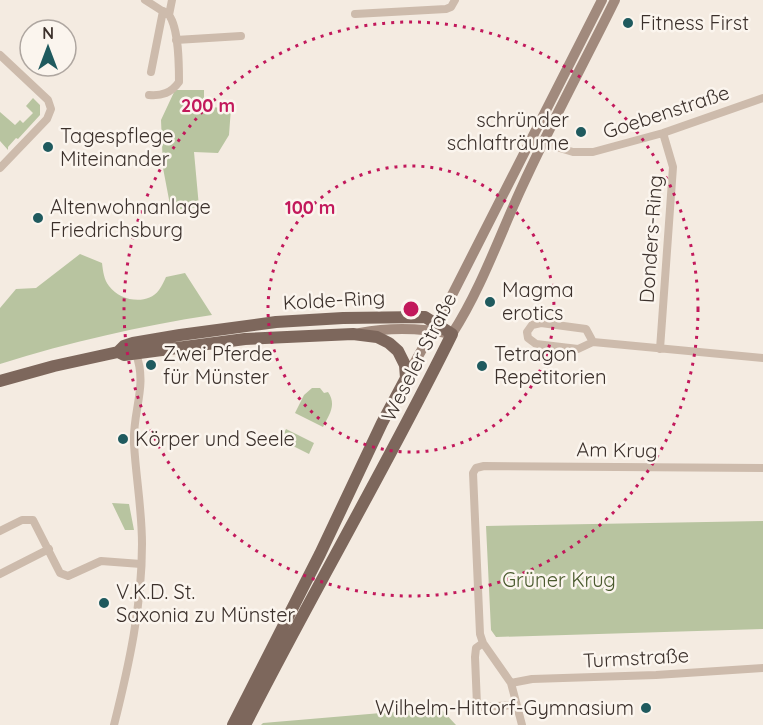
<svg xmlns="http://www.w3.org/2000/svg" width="763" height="725" font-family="Quicksand,sans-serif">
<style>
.green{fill:#b8c4a0}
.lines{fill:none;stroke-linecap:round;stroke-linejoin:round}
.minor{stroke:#cdbbac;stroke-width:8}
.secondary{stroke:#a18a7d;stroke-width:10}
.primary{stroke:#7d675c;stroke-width:12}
.ring{fill:none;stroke:#c2185b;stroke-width:3;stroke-dasharray:3 6}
.poi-dot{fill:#1f5a5e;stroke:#fbf5ee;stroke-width:2}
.labels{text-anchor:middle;stroke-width:5;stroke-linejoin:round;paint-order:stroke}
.poi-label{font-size:20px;fill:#3b302b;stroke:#fbf5ee;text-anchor:start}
.street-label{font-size:20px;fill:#3b302b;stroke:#fbf5ee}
.park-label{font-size:20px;fill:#4a5a2e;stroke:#fbf5ee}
.centre{fill:#c2185b;stroke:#fbf5ee;stroke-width:3}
.ring-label{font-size:18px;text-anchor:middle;font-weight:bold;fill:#c2185b;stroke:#fbf5ee;stroke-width:5;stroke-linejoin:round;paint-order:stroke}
</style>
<rect width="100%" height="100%" fill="#f4ebe1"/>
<!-- green -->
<path class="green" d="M175 90H204V107L231 108 229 135 218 153 194 152 199 207 171 210 163 168 161 120Z
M33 98 40 105V115L18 139 16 138 8 147V150L0 141V112L15 125 20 120 23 123 33 113 26 106Z
M80 254 102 263C103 271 104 280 109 286 120 301 147 306 159 290 162 286 164 281 166 277L185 273 212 315C140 326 70 342 0 364V308L16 289 36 288Z
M312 388H320L324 393 328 392C337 405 329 415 323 427L295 413 304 395Z
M286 429 314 443 309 454 281 440Z
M112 503 129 504 134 530H125Z
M763 521V629L496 637 491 630 486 526Z
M440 708 456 725H261L263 723Z"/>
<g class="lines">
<!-- minor -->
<path class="minor" d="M145 0 167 14
M355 14 446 9 451 7 455 0
M176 40 241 36
M0 55 48 100 51 109 47 119 0 168
M151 72 163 11
M149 95C162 96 171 93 179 82 179 65 179 29 169 15L172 0
M543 143 573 152H593L663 133 763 98
M541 323 586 329 593 342 578 349 536 344 528 338 527 332 532 325Z
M593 342 763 358
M660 349 673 167 663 133
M0 531 22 520H33L60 573 68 576 101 561 141 564
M0 574 49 549
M483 643 476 648 475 657 477 705 480 707 516 705
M511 683 532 679 656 675 763 668
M114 725C129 665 142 606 142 544 142 510 136 478 134 444 132 412 148 386 136 354
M522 725 511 683 483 643 480 634 473 473 476 468 484 466 763 468"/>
<!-- secondary -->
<path class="secondary" d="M360 333C391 327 421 328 452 334 481 289 499 237 521 189 550 125 584 63 615 0
M406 378 448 303 602 0"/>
<!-- primary -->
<path class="primary" d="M118 352 124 346 133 343 180 335 276 322 343 318 425 317 452 334C387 466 312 593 245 725
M0 381 54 366 118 352 124 355 245 339 353 334 377 337 389 343 398 351 405 365 406 378 382 423 320 554 233 725"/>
</g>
<!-- distance rings -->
<g class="ring">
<circle cx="411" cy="309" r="143"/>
<circle cx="411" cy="309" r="287"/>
</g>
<!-- markers -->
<g class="poi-dot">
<circle cx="628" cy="23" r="6"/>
<circle cx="581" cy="132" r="6"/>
<circle cx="48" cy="147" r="6"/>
<circle cx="38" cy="218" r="6"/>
<circle cx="490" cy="302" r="6"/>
<circle cx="151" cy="365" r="6"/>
<circle cx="482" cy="366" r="6"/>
<circle cx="123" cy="439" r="6"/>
<circle cx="104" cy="603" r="6"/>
<circle cx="646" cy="708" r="6"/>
</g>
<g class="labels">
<!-- poi labels -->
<g class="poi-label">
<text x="640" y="30">Fitness First</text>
<text x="569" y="127" text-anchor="end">schründer<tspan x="569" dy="23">schlafträume</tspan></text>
<text x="60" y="143">Tagespflege<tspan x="60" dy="23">Miteinander</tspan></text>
<text x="50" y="214">Altenwohnanlage<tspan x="50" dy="23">Friedrichsburg</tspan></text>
<text x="502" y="297">Magma<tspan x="502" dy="23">erotics</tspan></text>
<text x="163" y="361">Zwei Pferde<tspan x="163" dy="23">für Münster</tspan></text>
<text x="494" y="361">Tetragon<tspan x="494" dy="23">Repetitorien</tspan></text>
<text x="135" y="446">Körper und Seele</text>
<text x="116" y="599">V.K.D. St.<tspan x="116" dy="23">Saxonia zu Münster</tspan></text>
<text x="634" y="715" text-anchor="end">Wilhelm-Hittorf-Gymnasium</text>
</g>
<!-- street labels -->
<g class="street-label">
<text transform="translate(666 112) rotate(-18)" y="7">Goebenstraße</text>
<text transform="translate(651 239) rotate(-86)" y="7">Donders-Ring</text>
<text transform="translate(334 300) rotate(-3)" y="7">Kolde-Ring</text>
<text transform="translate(419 357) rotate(-63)" y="7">Weseler Straße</text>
<text transform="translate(617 450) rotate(1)" y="7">Am Krug</text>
<text transform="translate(636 658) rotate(-3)" y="7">Turmstraße</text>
</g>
<!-- park labels -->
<g class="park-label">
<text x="559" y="587">Grüner Krug</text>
</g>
</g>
<circle cx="411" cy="309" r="9" class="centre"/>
<g class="ring-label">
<text x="208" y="112">200 m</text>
<text x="310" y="214">100 m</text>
</g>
<!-- north arrow -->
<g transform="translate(48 48)"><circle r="28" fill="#fbf5ee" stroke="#aea6a0" stroke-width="1.5"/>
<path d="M0-4.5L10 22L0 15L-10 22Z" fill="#1f5a5e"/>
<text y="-9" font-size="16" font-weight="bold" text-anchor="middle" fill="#3b302b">N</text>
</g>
</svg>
